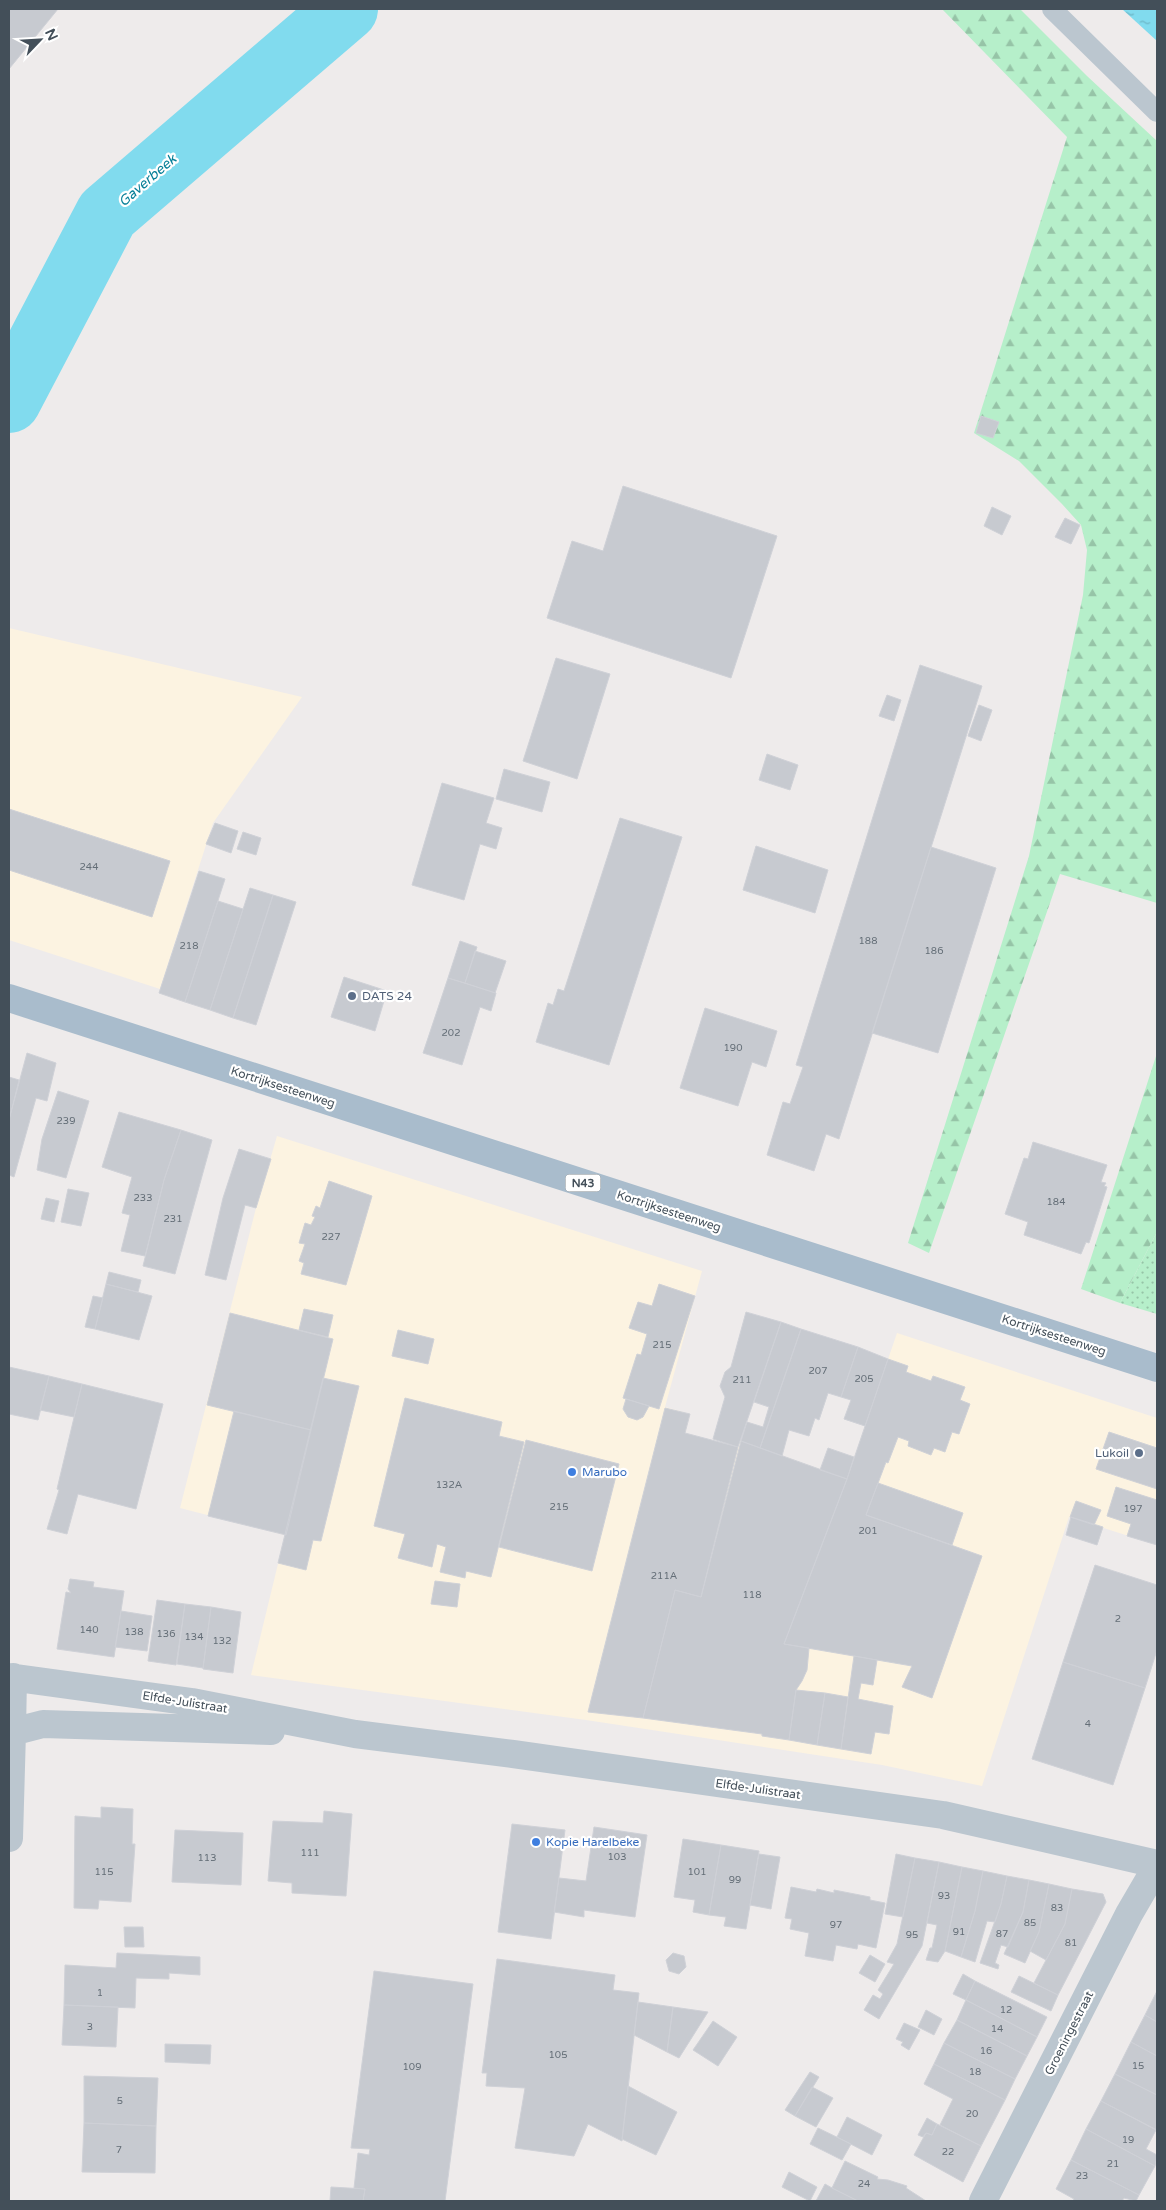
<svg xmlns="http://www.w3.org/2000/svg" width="1166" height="2210" font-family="'Varela Round',sans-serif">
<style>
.commercial{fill:#fcf3e1}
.green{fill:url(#green-dots)}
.forest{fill:url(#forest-firs)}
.water{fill:url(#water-ripples)}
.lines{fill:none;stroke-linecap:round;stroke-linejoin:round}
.river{stroke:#81dbee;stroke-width:64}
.building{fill:#c7cad0;stroke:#cfd1d7}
.lane{stroke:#bbc6cf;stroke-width:20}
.street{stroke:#bbc6cf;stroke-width:28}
.primary{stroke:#a9bccc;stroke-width:28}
.service-dot{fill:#5c6f8a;stroke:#fff;stroke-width:2}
.shop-dot{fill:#3f7fe0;stroke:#fff;stroke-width:2}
.labels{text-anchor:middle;stroke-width:4.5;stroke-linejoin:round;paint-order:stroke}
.number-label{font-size:10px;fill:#646e77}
.shield{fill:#fff;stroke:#7b848b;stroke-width:1}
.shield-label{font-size:11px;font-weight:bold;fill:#434f59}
.service-label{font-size:12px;fill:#4e5e75;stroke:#fff;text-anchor:start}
.street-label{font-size:12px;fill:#434f59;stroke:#fff}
.shop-label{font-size:12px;fill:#366cbe;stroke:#fff;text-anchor:start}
.water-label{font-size:14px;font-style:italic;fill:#088099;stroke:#fff}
</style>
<defs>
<pattern id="green-dots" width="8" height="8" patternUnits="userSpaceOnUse" patternTransform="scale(1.25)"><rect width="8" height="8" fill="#b6efca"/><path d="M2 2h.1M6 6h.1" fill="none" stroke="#96c4a7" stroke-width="1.8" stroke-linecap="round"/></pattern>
<pattern id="forest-firs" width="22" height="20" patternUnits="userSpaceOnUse" patternTransform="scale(1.25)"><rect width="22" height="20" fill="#b6efca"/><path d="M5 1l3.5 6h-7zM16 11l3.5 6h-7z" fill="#96c4a7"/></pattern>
<pattern id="water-ripples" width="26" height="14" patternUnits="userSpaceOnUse" patternTransform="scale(1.25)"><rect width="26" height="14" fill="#81dbee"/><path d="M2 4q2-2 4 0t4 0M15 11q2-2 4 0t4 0" fill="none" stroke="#6bb4c4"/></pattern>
</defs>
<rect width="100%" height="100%" fill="#eeebeb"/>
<!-- commercial -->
<path class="commercial" d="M9 628 302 697 213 823 160 989 9 940Z
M277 1136 702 1271 665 1407 690 1414 685 1434 738 1447 741 1441 847 1479 897 1333 1157 1418V1545L1069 1517 982 1786 882 1765 586 1720 251 1675 285 1535 180 1508 256 1208Z"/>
<!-- green -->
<path class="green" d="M1157 1232V1314L1120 1303Z"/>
<!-- forest -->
<path class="forest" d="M942 9H1020L1087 76 1157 141V903L1060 874 929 1253 908 1243 1029 856 1083 595 1087 550 1081 525 1062 504 1019 461 974 433 1067 137Z
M1157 1053V1232L1120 1303 1081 1289Z"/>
<!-- water -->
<path class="water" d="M1122 9H1157V41Z"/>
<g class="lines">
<!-- river -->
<path class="river" d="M9 401 107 214 346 9"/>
</g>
<!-- building -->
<path class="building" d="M9 9H58L9 69Z
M981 416 999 422 993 438 976 433Z
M623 486 777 536 731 678 547 618 572 541 603 551Z
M992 507 1011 516 1002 535 984 526Z
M1065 518 1080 525 1071 544 1055 537Z
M556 658 610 674 577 779 523 761Z
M920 665 982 686 839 1139 826 1134 814 1171 767 1155 783 1102 790 1104 803 1067 796 1065Z
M887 695 901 700 894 721 879 716Z
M979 705 992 710 981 741 968 736Z
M767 754 798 765 790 790 759 780Z
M504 769 550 782 542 812 496 799Z
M442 783 494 798 486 823 502 828 496 849 480 844 464 900 412 885Z
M9 809 170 861 152 917 9 870Z
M620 818 682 837 609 1065 536 1042 548 1003 553 1005 558 989 564 991Z
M215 823 238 831 231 853 206 844Z
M243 832 261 838 256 855 237 849Z
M756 846 828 870 815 913 743 890Z
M931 847 996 868 938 1053 872 1033Z
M199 871 225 879 185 1002 159 993Z
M250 888 273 895 233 1018 210 1010Z
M273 895 296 902 256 1025 233 1018Z
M218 901 243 909 210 1010 185 1002Z
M460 941 477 947 465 983 448 978Z
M475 951 506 961 495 993 465 983Z
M344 977 387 991 375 1031 331 1017Z
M448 978 496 993 491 1011 480 1007 462 1065 423 1053Z
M705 1008 777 1031 766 1067 752 1062 738 1106 680 1088Z
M27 1053 56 1063 47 1101 36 1098 14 1177 9 1175V1120Z
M9 1077 19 1080 9 1120Z
M58 1091 89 1101 66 1178 37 1170 42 1139Z
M119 1112 181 1130 164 1180 145 1256 121 1251 130 1215 122 1213 132 1177 102 1167Z
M181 1130 212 1140 175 1274 143 1266 164 1180Z
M1033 1142 1107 1165 1101 1182 1106 1183 1104 1186 1107 1187 1089 1243 1086 1242 1081 1254 1024 1235 1028 1222 1005 1214 1024 1158 1028 1159Z
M239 1149 271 1159 256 1208 245 1205 226 1280 205 1275 223 1198Z
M329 1181 372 1196 346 1285 301 1274 304 1263 299 1261 305 1244 299 1243 305 1223 311 1225 315 1217 312 1216 316 1206 320 1208Z
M68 1189 89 1193 81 1226 61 1222Z
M46 1198 59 1201 54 1222 41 1219Z
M109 1272 141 1280 138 1292 106 1284Z
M106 1284 152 1296 139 1340 95 1329Z
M659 1284 695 1296 659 1409 623 1398 637 1354 641 1355 647 1334 629 1328 638 1302 652 1306Z
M93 1296 103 1298 95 1329 85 1327Z
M304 1309 333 1315 328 1337 299 1330Z
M746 1312 781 1322 738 1447 713 1439 725 1397 720 1386 725 1372 731 1367Z
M230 1313 333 1339 311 1430 207 1405Z
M781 1322 801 1329 760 1448 741 1441 747 1422 763 1427 769 1407 754 1402Z
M801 1329 858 1347 841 1397 828 1393 819 1420 815 1418 809 1436 789 1430 782 1456 760 1448Z
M398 1330 434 1339 428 1364 392 1356Z
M858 1347 888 1359 865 1426 844 1419 851 1400 841 1397Z
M888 1359 908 1366 906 1372 931 1381 933 1376 965 1387 960 1400 970 1404 959 1434 952 1432 945 1452 934 1448 931 1455 908 1446 909 1441 898 1437 888 1463 886 1462 866 1515 982 1556 932 1698 902 1687 912 1666 784 1644 847 1479Z
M9 1367 49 1376 38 1420 9 1414Z
M49 1376 82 1384 74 1417 40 1410Z
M323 1378 359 1386 321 1541 313 1540 306 1570 278 1563Z
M82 1384 163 1404 136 1509 78 1494 67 1534 47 1529 59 1490 57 1489Z
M405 1398 502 1422 499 1436 524 1442 491 1577 466 1571 465 1578 440 1572 446 1547 437 1544 432 1567 398 1558 405 1534 374 1526Z
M626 1399 649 1406 643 1417 637 1420 628 1417 623 1409Z
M665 1408 690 1414 685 1433 738 1447 701 1597 675 1590 643 1718 588 1712Z
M234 1411 311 1430 286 1535 208 1516Z
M1109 1432 1157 1448V1489L1096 1469Z
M526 1440 619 1464 592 1571 499 1547Z
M741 1441 847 1479 784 1644 809 1648 807 1670 802 1681 796 1690 789 1740 762 1736V1734L643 1718 675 1590 701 1597Z
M828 1448 854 1457 847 1479 820 1470Z
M878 1483 963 1513 952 1545 866 1515Z
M1116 1487 1157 1500V1545L1127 1536 1131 1524 1107 1516Z
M1076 1501 1101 1510 1094 1525 1070 1517Z
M1071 1517 1103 1527 1097 1545 1066 1535Z
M1095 1565 1157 1585V1650L1145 1688 1063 1662Z
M70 1579 94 1582 93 1587 124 1591 114 1657 57 1649 66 1592 71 1593 68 1589Z
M435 1581 460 1584 457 1607 431 1604Z
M157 1600 185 1604 176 1665 148 1661Z
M185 1604 211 1607 203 1668 177 1664Z
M211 1607 241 1612 233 1673 203 1669Z
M121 1611 152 1616 147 1651 115 1647Z
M854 1656 877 1660 873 1685 861 1683 858 1699 893 1706 889 1734 875 1732 871 1754 841 1749Z
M1063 1662 1145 1688 1113 1785 1032 1759Z
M796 1690 825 1693 817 1745 789 1740Z
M825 1693 848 1697 841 1749 817 1745Z
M101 1807 133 1809 132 1844H135L131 1902 99 1900 98 1909 74 1908 75 1816 101 1818Z
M324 1811 352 1814 346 1896 292 1893V1883L268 1881 273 1821 323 1823Z
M512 1824 565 1830 551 1939 498 1932Z
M594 1827 647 1835 635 1917 584 1910V1917L554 1912 559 1878 586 1881Z
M175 1830 243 1833 241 1885 172 1882Z
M683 1839 721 1845 709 1915 693 1912 695 1900 674 1897Z
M721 1845 759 1851 746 1929 724 1926 726 1917 709 1915Z
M759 1854 780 1857 771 1909 750 1905Z
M896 1854 915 1858 903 1917 885 1914Z
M915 1858 939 1862 922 1946 879 2019 864 2010 873 1995 880 1999 883 1994 878 1990 894 1964 887 1962 897 1944Z
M939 1862 962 1867 945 1951 938 1962 926 1960 930 1948H932L937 1925 927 1923Z
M962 1867 983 1871 975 1911 961 1957 945 1951Z
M983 1871 1007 1876 1001 1904 995 1922 987 1921 975 1962 961 1957 975 1911Z
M1007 1876 1029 1880 1023 1912 1008 1947 1001 1945 995 1963 999 1965 998 1969 980 1963 1001 1904Z
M1029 1880 1049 1884 1039 1932 1025 1963 1004 1954 1023 1912Z
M1049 1884 1072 1889 1065 1924 1046 1960 1030 1951 1039 1932Z
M791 1887 816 1892 817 1889 834 1893V1890L870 1897V1900L885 1903 876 1948 858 1944 857 1949 836 1945 833 1961 805 1956 809 1933 790 1929 792 1919 785 1918Z
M1072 1889 1103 1894 1106 1902 1058 1995 1034 1983 1065 1924Z
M124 1927H143L144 1947H125Z
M117 1953 200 1957V1975L169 1973V1979L136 1978 135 2008 64 2005 65 1965 116 1968Z
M673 1953 684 1956 686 1967 679 1974 669 1971 666 1960Z
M870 1955 885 1964 875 1982 859 1973Z
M497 1959 615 1975 613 1990 639 1993 622 2141 588 2124 574 2156 515 2148 525 2088 486 2086 487 2073H482Z
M374 1971 473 1984 445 2201H363L365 2189 354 2188 358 2153 369 2155 370 2149 351 2148Z
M963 1974 975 1981 966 2000 953 1994Z
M1019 1976 1058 1995 1051 2011 1011 1992Z
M975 1981 1047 2017 1037 2037 966 2000Z
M1157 1991V2022L1145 2015Z
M966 2000 1037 2037 1027 2056 957 2020Z
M638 2002 673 2007 667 2052 634 2035Z
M64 2005 118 2007 116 2047 62 2045Z
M673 2007 708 2012 679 2058 667 2052Z
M926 2010 942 2019 934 2035 918 2027Z
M1145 2015 1157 2022V2056L1131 2042Z
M957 2020 1027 2056 1015 2079 944 2043Z
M713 2021 737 2037 718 2066 693 2050Z
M904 2023 920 2030 909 2050 901 2045 903 2042 896 2039Z
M1131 2042 1157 2056V2095L1115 2074Z
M944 2043 1015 2079 1005 2100 934 2064Z
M165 2044 211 2045 210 2064 165 2062Z
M934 2064 1005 2100 981 2146 940 2125 953 2099 924 2084Z
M810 2072 819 2077 795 2116 785 2110Z
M1115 2074 1157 2095V2130L1101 2101Z
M84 2076 158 2078 156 2126 84 2123Z
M628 2086 677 2112 656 2155 622 2139Z
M812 2087 833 2098 816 2127 795 2116Z
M1101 2101 1156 2130 1146 2149 1157 2155 1155 2166 1086 2129Z
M847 2117 882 2135 872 2155 837 2137Z
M927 2118 937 2124 932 2135 926 2133 923 2137 918 2135Z
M84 2123 156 2126 155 2173 82 2172Z
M937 2124 981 2146 963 2182 914 2155 926 2133 932 2135Z
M818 2128 851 2144 842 2160 810 2144Z
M1086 2129 1155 2166 1139 2195 1071 2160Z
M1071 2160 1139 2195 1136 2201 1124 2198 1122 2201H1073L1074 2199 1056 2189Z
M845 2161 878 2177 877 2179 888 2180 907 2186 906 2188 926 2201H858L832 2188Z
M789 2172 817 2187 810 2201 782 2187Z
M825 2184 832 2188 858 2201H816Z
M331 2187 365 2189 363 2201H330Z"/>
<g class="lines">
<!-- lane -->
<path class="lane" d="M1052 9 1157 112"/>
<!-- street -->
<path class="street" d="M9 1677 192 1702 355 1734 513 1754 943 1815 1157 1864
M9 1732H12L13 1677
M9 1838 12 1732 43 1724 271 1731
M983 2201 1129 1914 1157 1866"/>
<!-- primary -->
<path class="primary" d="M9 998 1157 1368"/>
</g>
<!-- markers -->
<g class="service-dot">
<circle cx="352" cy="996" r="5"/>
<circle cx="1139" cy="1453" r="5"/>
</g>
<g class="shop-dot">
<circle cx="572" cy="1472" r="5"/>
<circle cx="536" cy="1842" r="5"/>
</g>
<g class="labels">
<!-- number labels -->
<g class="number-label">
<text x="89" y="870">244</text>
<text x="868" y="944">188</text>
<text x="189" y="949">218</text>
<text x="934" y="954">186</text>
<text x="451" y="1036">202</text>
<text x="733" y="1051">190</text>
<text x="66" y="1124">239</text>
<text x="143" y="1201">233</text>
<text x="1056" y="1205">184</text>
<text x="173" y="1222">231</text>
<text x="331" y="1240">227</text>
<text x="662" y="1348">215</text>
<text x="818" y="1374">207</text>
<text x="864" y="1382">205</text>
<text x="742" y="1383">211</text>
<text x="449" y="1488">132A</text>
<text x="559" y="1510">215</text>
<text x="1133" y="1512">197</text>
<text x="868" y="1534">201</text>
<text x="664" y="1579">211A</text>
<text x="752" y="1598">118</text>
<text x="1118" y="1622">2</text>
<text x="89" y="1633">140</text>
<text x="134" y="1635">138</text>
<text x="166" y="1637">136</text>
<text x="194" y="1640">134</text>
<text x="222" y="1644">132</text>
<text x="1088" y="1727">4</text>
<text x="310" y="1856">111</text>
<text x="617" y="1860">103</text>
<text x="207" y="1861">113</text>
<text x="104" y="1875">115</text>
<text x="697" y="1875">101</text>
<text x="735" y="1883">99</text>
<text x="944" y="1899">93</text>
<text x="1057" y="1911">83</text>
<text x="1030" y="1926">85</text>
<text x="836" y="1928">97</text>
<text x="959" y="1935">91</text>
<text x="1002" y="1937">87</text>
<text x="912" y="1938">95</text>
<text x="1071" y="1946">81</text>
<text x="100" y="1996">1</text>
<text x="1006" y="2013">12</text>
<text x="90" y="2030">3</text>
<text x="997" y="2032">14</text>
<text x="986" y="2054">16</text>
<text x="558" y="2058">105</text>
<text x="1138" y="2069">15</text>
<text x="412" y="2070">109</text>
<text x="975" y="2075">18</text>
<text x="120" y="2104">5</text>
<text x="972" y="2117">20</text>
<text x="1128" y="2143">19</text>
<text x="119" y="2153">7</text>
<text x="948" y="2155">22</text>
<text x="1113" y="2167">21</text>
<text x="1082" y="2179">23</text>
<text x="864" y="2187">24</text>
</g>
<!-- shield labels -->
<rect class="shield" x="565.5" y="1174.5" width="35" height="17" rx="4"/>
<g class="shield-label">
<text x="583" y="1187">N43</text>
</g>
<!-- service labels -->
<g class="service-label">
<text x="362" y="1000">DATS 24</text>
<text x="1129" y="1457" text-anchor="end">Lukoil</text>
</g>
<!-- street labels -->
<g class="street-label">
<text transform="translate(283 1087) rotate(18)" y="4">Kortrijksesteenweg</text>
<text transform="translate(669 1211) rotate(18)" y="4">Kortrijksesteenweg</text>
<text transform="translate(1054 1335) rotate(18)" y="4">Kortrijksesteenweg</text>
<text transform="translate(185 1702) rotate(9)" y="4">Elfde-Julistraat</text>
<text transform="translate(758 1789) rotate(8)" y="4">Elfde-Julistraat</text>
<text transform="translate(1069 2033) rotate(-63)" y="4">Groeningestraat</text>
</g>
<!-- shop labels -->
<g class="shop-label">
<text x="582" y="1476">Marubo</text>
<text x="546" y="1846">Kopie Harelbeke</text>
</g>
<!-- water labels -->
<g class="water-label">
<text transform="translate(147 180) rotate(-41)" y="5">Gaverbeek</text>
</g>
</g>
<!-- border -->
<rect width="1166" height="2210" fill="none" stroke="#434f59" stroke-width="20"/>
<!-- north arrow -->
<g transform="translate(40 40) rotate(65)" stroke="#ffffff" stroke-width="4" paint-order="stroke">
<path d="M0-4L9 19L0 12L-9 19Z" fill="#434f59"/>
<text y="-8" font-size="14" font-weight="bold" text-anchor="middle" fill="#434f59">N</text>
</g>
</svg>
